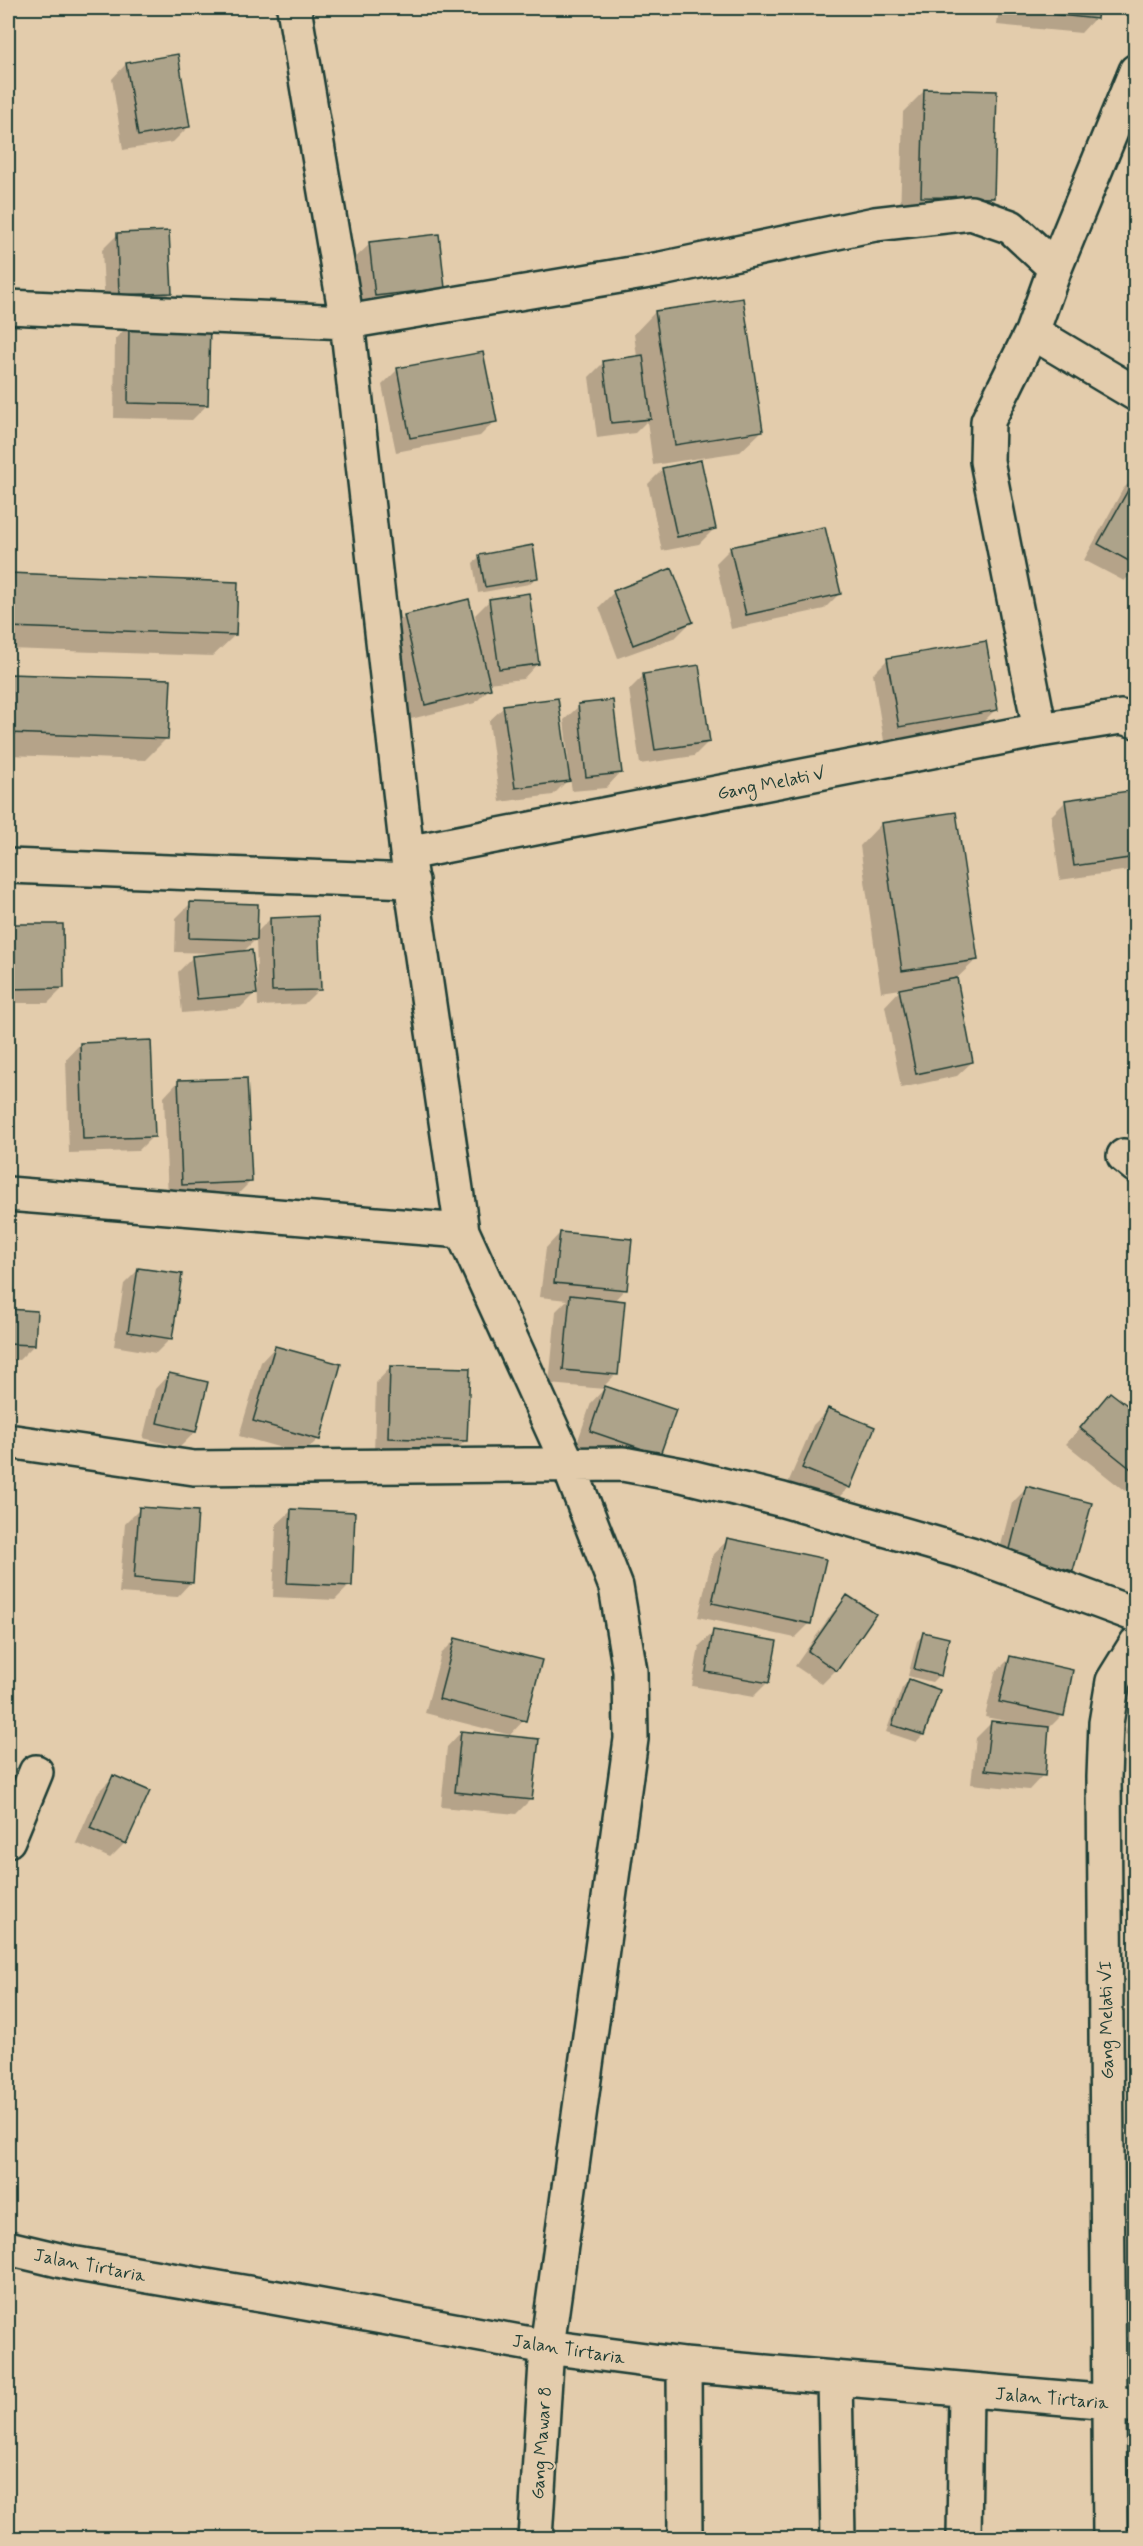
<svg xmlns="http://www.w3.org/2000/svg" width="1143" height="2546" font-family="Mynerve,sans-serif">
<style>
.shadow{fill:#0003}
.building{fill:#ada38a;stroke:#1f3d34;stroke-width:1.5}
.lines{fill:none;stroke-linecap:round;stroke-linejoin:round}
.minor-casing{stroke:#1f3d34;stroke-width:38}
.minor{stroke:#e3ccac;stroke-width:33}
.labels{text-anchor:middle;stroke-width:4.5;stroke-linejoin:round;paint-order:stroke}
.street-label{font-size:18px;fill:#1f3d34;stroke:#e3ccac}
</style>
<rect width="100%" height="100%" fill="#e3ccac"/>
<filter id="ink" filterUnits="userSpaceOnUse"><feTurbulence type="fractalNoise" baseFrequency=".0167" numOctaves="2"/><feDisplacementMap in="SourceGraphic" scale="12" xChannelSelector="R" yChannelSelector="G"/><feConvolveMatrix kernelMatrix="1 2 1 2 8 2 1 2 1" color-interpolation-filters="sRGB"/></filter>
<g filter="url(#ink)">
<!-- shadow -->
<path class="shadow" d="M999 8H1097L1095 18 1081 33 997 25Z
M126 64 188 127 173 142 123 150 112 79Z
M925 90 992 198 971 219 900 218 903 112Z
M117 235 170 292 156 307 105 310 102 250Z
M370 244 443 287 429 302 361 310 355 258Z
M655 312 762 431 740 452 653 465 647 421 635 433 597 438 589 377 604 362 637 357 634 334Z
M130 324 207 405 192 420 114 418 115 339Z
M482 354 495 421 480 436 396 452 382 385 397 370Z
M662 470 714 529 699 544 662 551 648 484Z
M1136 476V570L1124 581 1084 560 1123 489Z
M731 548 839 594 824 609 731 629 716 563Z
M480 556 537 577 529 584 478 593 473 563Z
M8 574 237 583 235 635 213 656 8 649Z
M614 592 691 622 676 637 618 658 599 607Z
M490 600 537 664 523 679 488 683 489 689 475 703 411 719 390 631 404 616 477 626 475 615Z
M888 659 996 709 981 724 884 741 873 674Z
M644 675 709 741 694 756 640 764 629 690Z
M8 676 169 680 167 738 145 760 8 755Z
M579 706 620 773 606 788 572 791 570 778 553 795 500 802 489 721 504 707 566 767 569 766 564 720Z
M1136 791V869L1060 880 1051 816 1066 801Z
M881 824 977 959 955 980 972 1062 957 1076 901 1088 885 1006 901 989 881 992 860 846Z
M191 903 255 934 270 919 319 989 304 1004 258 1006 256 939 242 953 255 993 240 1008 182 1013 178 972 193 957 214 955V953L175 952 176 918Z
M62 925 63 988 48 1003H8V926Z
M80 1044 153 1136 138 1151 69 1153 66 1059Z
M178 1082 251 1181 236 1196 168 1200 164 1097Z
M560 1233 625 1289 614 1301 616 1374 603 1387 674 1411 659 1454 644 1469 576 1446 591 1403 604 1389 549 1384 556 1311 567 1300 540 1297 546 1248Z
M138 1270 171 1338 156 1353 114 1346 124 1284Z
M8 1311 35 1312 34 1345 19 1360 8 1359Z
M275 1347 318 1439 303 1454 239 1436 261 1362Z
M390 1368 466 1440 451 1455 374 1453 376 1383Z
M169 1374 195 1432 180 1447 143 1438 155 1389Z
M1110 1394 1136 1414V1481L1125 1491 1066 1444Z
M828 1410 849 1487 834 1502 788 1483 813 1425Z
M1027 1488 1072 1570 1057 1585 995 1568 1012 1503Z
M140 1509 191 1582 177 1597 119 1593 125 1524Z
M291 1511 350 1585 335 1600 273 1597 276 1525Z
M728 1540 809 1624 795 1638 698 1617 713 1554Z
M848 1597 836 1670 822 1684 795 1666 833 1612Z
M714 1632 768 1682 753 1697 692 1686 699 1646Z
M924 1634 939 1675 932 1682 908 1676 917 1641Z
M456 1639 524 1720 510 1735 425 1713 441 1654Z
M1010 1658 1062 1715 1048 1729 1043 1775 1029 1790 971 1784 976 1738 991 1723 1016 1725V1723L985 1717 995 1673Z
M909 1680 938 1691 923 1735 916 1742 886 1732 902 1688Z
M1136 1701V1737L1125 1734Z
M461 1732 531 1799 516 1814 441 1807 447 1747Z
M113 1777 125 1843 110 1858 76 1843 99 1791Z"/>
<!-- building -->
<path class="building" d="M1011 8H1098L1097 19 1011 10Z
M178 54 190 127 138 136 126 63Z
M924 89 997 91 994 198 921 197Z
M169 231 172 293 119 295 117 233Z
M439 234 445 288 375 296 369 242Z
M743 298 763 431 675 445 655 311Z
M129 323 210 324 208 405 128 403Z
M483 352 497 422 410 438 397 368Z
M643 355 651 419 611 423 603 361Z
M701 460 716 529 677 537 662 468Z
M1136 476V565L1098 544Z
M825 527 841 594 746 615 730 547Z
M533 545 538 578 485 587 479 555Z
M672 568 693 622 633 645 613 591Z
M8 573 238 582 236 635 8 627Z
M529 593 539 664 499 669 489 599Z
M469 599 491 689 425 705 404 615Z
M986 641 998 710 899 727 887 658Z
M699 665 710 742 655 750 643 674Z
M8 674 171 679 168 739 8 733Z
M558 698 570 781 515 788 503 705Z
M613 700 622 773 586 777 578 704Z
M1136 790V857L1074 866 1065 800Z
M956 812 978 960 902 971 881 823Z
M190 902 258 904 257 940 189 938Z
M318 916 321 990 272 991 270 918Z
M8 924H63L64 988 8 989Z
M252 950 257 994 197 999 192 956Z
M957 978 973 1062 916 1074 899 989Z
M151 1040 155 1137 83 1139 80 1043Z
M247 1078 252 1182 182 1185 178 1080Z
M560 1232 632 1239 627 1290 554 1283Z
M138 1268 182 1274 172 1339 128 1332Z
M570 1295 625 1301 618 1375 563 1370Z
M8 1309 37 1311 35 1345 8 1344Z
M275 1346 341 1364 320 1440 253 1421Z
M390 1366 470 1368 467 1441 388 1438Z
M169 1373 208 1382 196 1432 157 1423Z
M605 1386 676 1410 660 1455 590 1431Z
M1110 1392 1136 1412V1473L1080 1428Z
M828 1408 875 1427 850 1488 802 1468Z
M1026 1486 1092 1503 1073 1571 1009 1553Z
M139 1507 198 1511 193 1583 134 1578Z
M291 1509 355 1512 352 1586 287 1583Z
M727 1538 826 1559 811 1624 712 1603Z
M847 1595 876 1614 837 1671 808 1651Z
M713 1630 777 1641 769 1683 706 1672Z
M923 1632 949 1638 941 1676 914 1669Z
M455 1638 542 1660 526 1721 439 1699Z
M1010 1656 1073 1670 1064 1716 999 1702Z
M909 1679 940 1690 924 1735 892 1725Z
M991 1721 1049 1727 1045 1776 985 1770Z
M461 1731 539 1739 532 1800 455 1792Z
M113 1775 150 1791 126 1844 90 1828Z"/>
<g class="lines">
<!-- minor casing -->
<g class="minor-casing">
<path id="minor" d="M294 8 347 322 407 853 462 1231 569 1466 616 1587 630 1671 631 1739 547 2347 535 2538
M8 307 347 322 661 269 875 224 971 213 1011 227 1055 268
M1032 332 1136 394
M1040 730 987 461 988 421 1032 332 1055 268 1136 71
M407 853 1040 730 1121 717 1136 721
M8 866 412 881
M1124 1156 1136 1166
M8 1194 462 1231
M8 1441 194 1468 623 1464 682 1475 783 1500 971 1554 1136 1615
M8 1840 36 1772
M8 2248 71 2263 272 2297 547 2347 684 2365 1110 2402 1136 2406
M684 2365 685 2538
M835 2379 838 2538
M964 2538 966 2391
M1110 2538 1104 1777 1106 1723 1113 1681 1136 1644"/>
</g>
<!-- minor -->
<use href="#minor" class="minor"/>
</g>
</g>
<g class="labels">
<!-- street labels -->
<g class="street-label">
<text transform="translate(771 783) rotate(-11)" y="6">Gang Melati V</text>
<text transform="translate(1106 2020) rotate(-91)" y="6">Gang Melati VI</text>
<text transform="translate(90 2265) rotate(11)" y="6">Jalan Tirtaria</text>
<text transform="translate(569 2349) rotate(9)" y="6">Jalan Tirtaria</text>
<text transform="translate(1052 2398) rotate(5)" y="6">Jalan Tirtaria</text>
<text transform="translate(541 2443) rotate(-86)" y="6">Gang Mawar 8</text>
</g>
</g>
<!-- margin -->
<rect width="1143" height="2546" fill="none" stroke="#e3ccac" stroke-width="30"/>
<rect x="15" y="15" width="1113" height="2516" fill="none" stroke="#1f3d34" stroke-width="2" filter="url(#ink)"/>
</svg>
